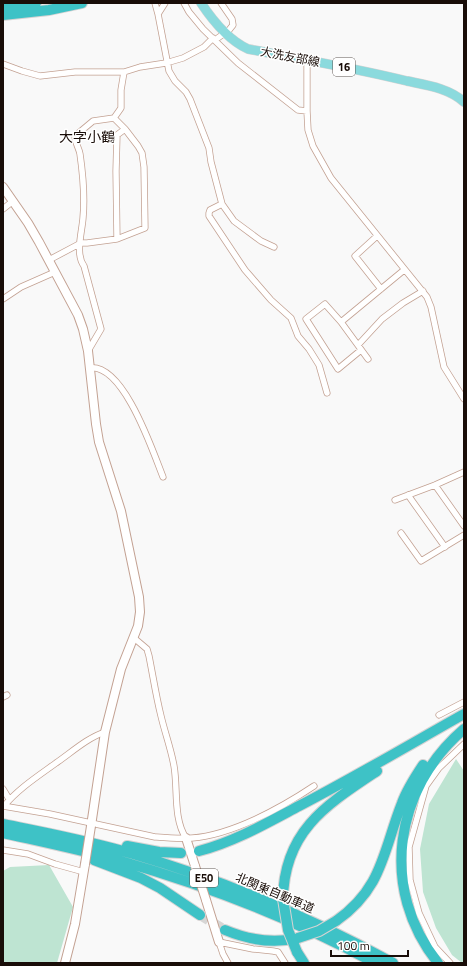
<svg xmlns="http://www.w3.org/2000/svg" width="467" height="966" font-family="'Titillium Web','Noto Sans JP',sans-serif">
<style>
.green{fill:#bee4d2}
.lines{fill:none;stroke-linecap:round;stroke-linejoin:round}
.highway-tunnel{stroke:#d7d6d5;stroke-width:10;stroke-dasharray:10 5;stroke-linecap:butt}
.street-casing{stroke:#c3a192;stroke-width:7}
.secondary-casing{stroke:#c3a192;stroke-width:10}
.primary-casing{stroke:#d6d3d3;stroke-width:10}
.highway-casing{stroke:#d6d3d3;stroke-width:12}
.street{stroke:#fff;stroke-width:5.5}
.secondary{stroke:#fff;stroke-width:8}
.primary{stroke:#8bdadd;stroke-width:9}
.highway{stroke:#3ec2c6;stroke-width:10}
.secondary-bridge-casing{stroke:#c3a192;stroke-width:10;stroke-linecap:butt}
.highway-bridge-casing{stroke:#d6d3d3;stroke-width:12;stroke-linecap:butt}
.secondary-bridge{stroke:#fff;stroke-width:8}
.highway-bridge{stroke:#3ec2c6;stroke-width:10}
.labels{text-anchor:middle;stroke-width:3;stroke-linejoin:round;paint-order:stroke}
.shield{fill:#fff;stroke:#5e5652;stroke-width:1}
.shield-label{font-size:11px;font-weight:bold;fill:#190d08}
.street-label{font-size:12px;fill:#190d08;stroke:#fff}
.quarter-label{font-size:14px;fill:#190d08;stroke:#fff}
</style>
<rect width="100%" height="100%" fill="#f9f9f9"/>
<!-- green -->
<path class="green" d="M456 759 464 771V963H462L452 955 436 928 423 892 420 849 429 804Z
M49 865 73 907 57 963H3V871L10 867Z"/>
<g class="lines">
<!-- highway-tunnel -->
<path class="highway-tunnel" d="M200 915 225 930"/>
<!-- street casing -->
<g class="street-casing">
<path id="street" d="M155 3 158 14
M165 3 158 14 169 71 175 81 186 92 190 99 209 148 211 162 222 204 234 221 261 241 274 247
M184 3 189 12 203 29 238 63 298 110 307 111
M215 40 229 30 233 25 232 19 221 3
M307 60V111L308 130 313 146 331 178 427 297 431 307 444 367 464 399
M3 64 22 71 40 76 75 72H124L140 67 166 63 183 58 204 47 213 38
M222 204 210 210 209 213V216L245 270 271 300 291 318 298 336 309 349 319 365 327 393
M3 209 13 201
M377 236 355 256 381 289
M117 239 116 171 117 135 125 129
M49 260 81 243H87L117 239 145 228 144 167 142 153 138 146 125 129 114 118
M3 299 21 287 55 272
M341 322 404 270
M358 345 382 319 403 303 423 291
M361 350 338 369 306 319 325 304 341 322 368 359
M88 351 101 329 84 266C75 254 82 232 83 218 85 197 83 175 80 154 79 148 75 143 75 136L93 121 114 118 121 108V90L124 72
M90 368C124 364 153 452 163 477
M435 485 464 526
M408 495 445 547
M395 500 435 485 464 472
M401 533 421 561 464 535
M134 638 147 649 149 656C153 676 156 696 161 716 165 733 171 749 174 766 178 788 173 819 186 838
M3 697 7 695
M439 715 464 702
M3 789 9 799
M3 806 50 814 155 837C168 838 180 839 192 838 232 835 281 808 314 786
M4 806C18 789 38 776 56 763 72 752 87 738 105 732
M3 850 28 854 55 864 84 872
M228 963 223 954 219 942 253 949 273 951 278 952 285 963
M450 963 435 947 419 913 410 880 409 847 426 786 439 768 464 744"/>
</g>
<!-- secondary casing -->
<g class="secondary-casing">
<path id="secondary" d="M3 187 28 223 39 242 78 315 83 329 88 351 96 424 99 442 121 511 139 597 140 612 138 626 121 669 105 732 91 826
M186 838 195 866
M206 900 219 942
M65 963 75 924 85 864"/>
</g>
<!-- primary casing -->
<g class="primary-casing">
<path id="primary" d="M201 3C213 21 228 40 248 49 301 59 355 68 407 81 426 85 449 88 464 102"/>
</g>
<!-- highway casing -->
<g class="highway-casing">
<path id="highway" d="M3 6 36 3
M3 15 49 10 82 3
M3 824C46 833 90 841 133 854 223 880 311 918 393 963
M3 833C43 842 82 850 121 861 208 886 296 920 375 963
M127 846 159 852 181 853
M199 851C234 842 267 823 299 806 355 777 409 745 464 714
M94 860 141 878 160 888 200 915
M283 899C284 831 326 805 377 771
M336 921C383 888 383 851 402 803 407 789 415 777 423 765
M225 930C249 940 273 944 298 938
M297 952 304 963
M438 963C379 889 394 789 464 729"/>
</g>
<!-- street -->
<use href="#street" class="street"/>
<!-- secondary -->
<use href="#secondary" class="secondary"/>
<!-- primary -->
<use href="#primary" class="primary"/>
<!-- highway -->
<use href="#highway" class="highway"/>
<!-- secondary-bridge casing -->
<g class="secondary-bridge-casing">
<path id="secondary-bridge" d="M85 864 91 826
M195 866 206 900"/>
</g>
<!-- highway-bridge casing -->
<g class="highway-bridge-casing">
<path id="highway-bridge" d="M283 899 288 930 297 952
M298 938 319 931 336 921"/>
</g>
<!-- secondary-bridge -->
<use href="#secondary-bridge" class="secondary-bridge"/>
<!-- highway-bridge -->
<use href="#highway-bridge" class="highway-bridge"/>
</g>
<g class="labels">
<!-- shield labels -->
<g class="shield">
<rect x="333" y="58" width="22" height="18" rx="3"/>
<rect x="190" y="869" width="28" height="18" rx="3"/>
</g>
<g class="shield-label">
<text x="344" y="71">16</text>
<text x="204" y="882">E50</text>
</g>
<!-- street labels -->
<g class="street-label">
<text transform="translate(290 57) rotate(11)" y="4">大洗友部線</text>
<text transform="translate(275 893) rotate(23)" y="4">北関東自動車道</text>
</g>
<!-- quarter labels -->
<g class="quarter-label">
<text x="87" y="142">大字小鶴</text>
</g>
</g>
<!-- border -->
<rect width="467" height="966" fill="none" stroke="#190d08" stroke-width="8"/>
<!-- scale -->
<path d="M331 950v6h77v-6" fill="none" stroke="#190d08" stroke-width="2"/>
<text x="337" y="950" font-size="12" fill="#190d08" stroke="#ffffff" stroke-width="3" paint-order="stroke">100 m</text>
</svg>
